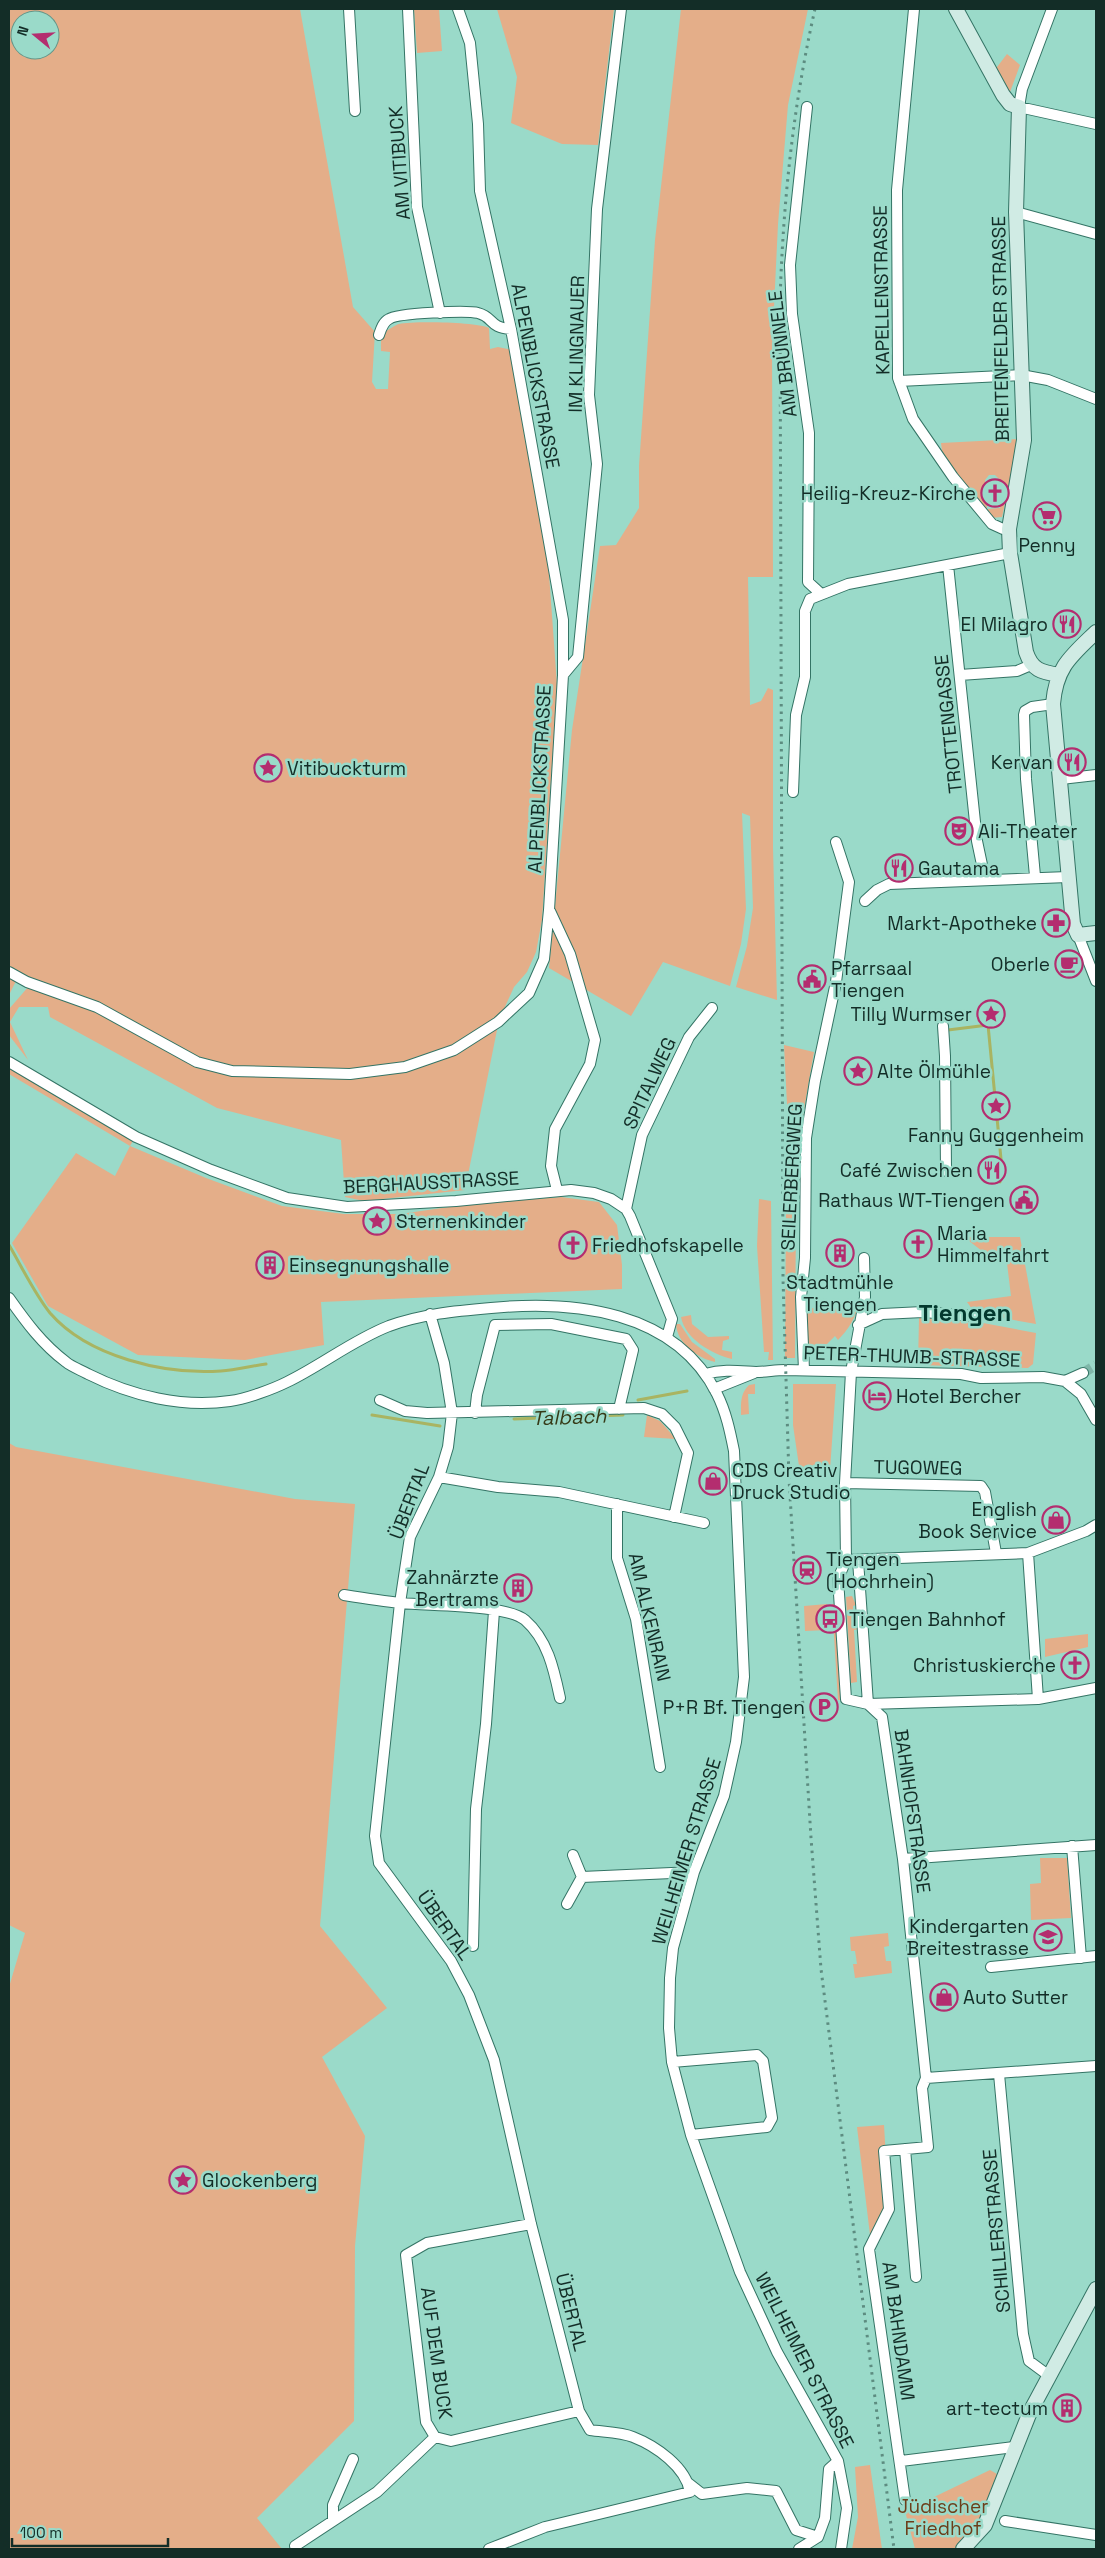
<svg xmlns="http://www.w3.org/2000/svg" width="1105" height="2558" font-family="'Space Grotesk',sans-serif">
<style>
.green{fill:#e4ae89;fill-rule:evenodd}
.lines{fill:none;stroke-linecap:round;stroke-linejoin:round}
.stream{stroke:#a9b462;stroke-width:3}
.street-tunnel{stroke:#7fb7a9;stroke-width:10;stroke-dasharray:10 5;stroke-linecap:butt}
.street-casing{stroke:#347465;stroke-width:12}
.secondary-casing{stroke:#347465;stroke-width:16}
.street{stroke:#fff;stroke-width:10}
.secondary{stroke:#d0ebe4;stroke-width:14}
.rail{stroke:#5d8c80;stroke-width:3;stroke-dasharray:2.5 5;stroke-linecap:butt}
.labels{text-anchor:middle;stroke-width:5;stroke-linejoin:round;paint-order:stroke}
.street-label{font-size:19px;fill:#132d27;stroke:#9adac9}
.poi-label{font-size:19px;fill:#132d27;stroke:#9adac9;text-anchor:start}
.park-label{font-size:19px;fill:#6c3d19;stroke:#9adac9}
.water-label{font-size:20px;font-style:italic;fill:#363b18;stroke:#9adac9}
.district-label{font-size:24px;font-weight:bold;fill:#03392e;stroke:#9adac9}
</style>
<rect width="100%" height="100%" fill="#9adac9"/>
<!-- green -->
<path class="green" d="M9 9H300L353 307 375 332 372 382 376 389H388L390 352 381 351C381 344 380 337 385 332 388 330 395 325 399 324 413 321 477 322 489 328L490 349 498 347 512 350 548 560 557 685 542 920 536 952 527 972 514 987 499 1020 465 1190 364 1201 345 1197 341 1140 217 1108 50 1017 48 1007H19L10 1022 28 1060 9 1035V1009L29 986 18 977 9 995ZM20 20H50V50H20Z
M414 9H439L442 51 417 53Z
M497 9H614L598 145 562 144 511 123 517 77Z
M681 9H808L788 105 778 224 772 349 773 577H748L750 705 761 701 768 688 773 690V848L777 1000 736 987 747 946 753 908 750 816 742 813 746 909 741 944 730 986 663 962 631 1016 549 968 572 730 600 546 616 545 639 508V466L655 240Z
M1007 54 1020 65 1010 92 1006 91 994 71Z
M1019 439 1002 517 990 518 943 458 941 443ZM989 475H995L999 479V490H1003L1004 496 1000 497V508L987 509 985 480Z
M784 1045 814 1052 801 1127 788 1124Z
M9 1066 134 1139 130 1146 206 1178 282 1206 344 1214H400L470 1204 561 1197 599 1202 617 1225 622 1265V1289L321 1302 324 1345 245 1360 138 1355 48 1306 12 1243 76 1153 115 1176 130 1146 9 1074Z
M759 1199 771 1201 773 1360H768L769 1352H764L757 1246Z
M796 1203 795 1358H785L786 1205Z
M964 1237H1020L1036 1324 975 1313 967 1302 1011 1296 1006 1255 990 1257 986 1250 982 1251Z
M851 1304H859C855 1318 849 1329 838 1340L835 1336 826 1345 807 1353V1308L850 1309Z
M691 1315 692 1324 708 1337 729 1336V1339L723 1341 722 1350 732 1352V1359C712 1354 685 1339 681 1317Z
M919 1318 967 1320 1036 1333 1033 1364 1028 1368 918 1365Z
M676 1324H680L692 1342 715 1359V1362C697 1358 677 1343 676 1324Z
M755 1384V1394H748L749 1414 741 1415C741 1403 740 1394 749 1385Z
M793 1384H836L830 1470 800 1473 793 1425Z
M647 1415 660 1421 676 1439 644 1437Z
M9 1443 16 1447 295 1499 355 1504 320 1926 387 2008 322 2057 365 2136 355 2246 354 2421 257 2518 282 2549H9V1987L25 1933 9 1925Z
M852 1596 856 1605 853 1606 854 1626H858V1629L854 1630 857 1682 851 1683 846 1597Z
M827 1604 829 1630 805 1631 804 1606Z
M832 1604H837L842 1700H838Z
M1088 1634V1647L1045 1657V1639Z
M1040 1858H1067L1071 1918 1031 1920 1030 1884 1041 1883Z
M888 1933 889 1946 884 1947 886 1961H891L892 1973 855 1978 853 1964H857L855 1951H851L850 1937Z
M884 2125 889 2209 878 2232 870 2235 857 2127Z
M870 2465 882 2549H852L858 2517 855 2467Z
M990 2470 997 2474 982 2515 956 2549H915L905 2511Z"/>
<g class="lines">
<!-- stream -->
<path class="stream" d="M948 1030 988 1025 1001 1159 1000 1182
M9 1245C22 1267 34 1293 50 1313 88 1357 165 1375 221 1371 236 1370 251 1366 266 1364
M638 1400 687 1391
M372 1415 440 1426
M514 1419 623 1415"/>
<!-- street-tunnel -->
<path class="street-tunnel" d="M1083 1373 1096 1365"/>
<!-- street casing -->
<g class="street-casing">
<path id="street" d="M349 9 355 111
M408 9 417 207 440 313
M914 9 897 190 898 378 913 419 953 477 992 524 1003 529H1009
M1052 9 1022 89 1019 107 1096 124
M807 107 790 265 792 314 809 433 808 582 820 593
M1016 212 1096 234
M379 335C381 329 383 322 389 319 397 313 468 310 478 313 494 317 489 328 511 329
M899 381 1021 375 1048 380 1096 399
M948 565 977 841 985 879
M563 675 578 657 597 464 589 395 597 209 621 9
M960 675 1017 671 1031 665
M1061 779 1096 775
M793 792 796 715 805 677V611L810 599 848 584 1010 553
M1035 876 1026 779 1024 715 1025 711 1032 707 1053 704
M865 901 877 890 889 884 1068 877
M550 911 570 954 595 1040 590 1064 555 1129 551 1166 557 1190
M1078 935 1096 981
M9 972 27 982 97 1007 197 1062 232 1071 350 1074 405 1067 454 1050 498 1022 529 993 544 959 549 910 563 675V620L511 329 480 191 478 124 470 43 458 9
M943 1026 945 1056 946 1171
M9 1062 136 1137 211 1170 287 1198 347 1207 456 1201 571 1190 594 1193 611 1199 626 1209 630 1216 672 1319 667 1337
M626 1209 642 1135 689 1037 712 1008
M864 1258 865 1297 851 1372 845 1483 846 1560 838 1579 846 1699 868 1704 882 1717 903 1859 926 2078 922 2088 928 2147 884 2151 889 2209 869 2249 905 2500
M9 1298C26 1322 42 1344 66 1362 72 1367 81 1370 88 1374 132 1396 182 1408 230 1401 246 1399 273 1389 287 1382 322 1365 353 1340 389 1326 422 1314 456 1311 491 1308 573 1300 675 1310 717 1394 726 1412 730 1431 734 1451L744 1677 736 1742 724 1796 694 1872 673 1948 670 1978 669 2028 672 2062 691 2135 740 2272 777 2352 838 2461 847 2508 841 2549
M430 1314 444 1363 452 1413 448 1447 439 1477 410 1537 400 1603 375 1836 379 1863 451 1961 469 1995 494 2060 531 2224 579 2411 590 2430C603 2432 621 2432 633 2437 656 2446 686 2467 690 2492L545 2527 489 2549
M858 1325 882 1314 923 1312 973 1316
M804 1370 801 1297 805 1258 806 1138 815 1081 836 982 849 882 836 842
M705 1374C724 1369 737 1371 756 1372 766 1372 775 1370 785 1370L961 1374 981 1378 1043 1377 1065 1381 1081 1394 1096 1420
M1065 1381 1083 1373
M714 1389 754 1373
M380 1400 405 1411 427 1413 644 1408 662 1414 675 1427 688 1453 674 1517
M475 1413 477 1395 495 1325 551 1324 626 1339 633 1350 619 1409
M439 1477 498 1487 559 1492 704 1523
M845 1483 981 1486 985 1492 996 1553
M617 1504V1558L636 1619 660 1767
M1028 1553 1038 1699
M846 1560 1028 1553 1086 1531 1096 1525
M858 1560 868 1704
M344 1595C363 1598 382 1601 401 1603 428 1606 506 1604 525 1620 548 1640 554 1670 560 1698
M868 1704 1038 1699 1096 1688
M1072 1846 1081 1958
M573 1855 582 1877 694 1872
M903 1859 1096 1845
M567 1904 582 1877
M473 1946 476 1809 486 1724 494 1611
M991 1967 1096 1956
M672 2062 757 2055 763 2061 772 2118 767 2127 691 2135
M999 2074 1023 2334 1029 2361 1048 2375
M926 2078 1096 2066
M905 2149 916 2277
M531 2224 427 2243 406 2255 426 2422 435 2437 451 2441 579 2411
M901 2461 1014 2447
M688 2483 702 2494 747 2488 776 2491 796 2530 818 2537 825 2518 829 2469 838 2461
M333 2520V2505L353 2459
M1005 2521 1096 2535
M295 2546 377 2492 435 2437
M799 2549 818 2537"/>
</g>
<!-- secondary casing -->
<g class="secondary-casing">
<path id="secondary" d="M956 9 1003 95 1010 104 1019 107 1016 212 1024 440 1009 529 1010 553 1026 652C1032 670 1041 672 1059 675
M1096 632C1071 656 1056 667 1053 704L1073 924 1078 935 1096 933
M963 2549 985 2525 1030 2412 1096 2289"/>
</g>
<!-- street -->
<use href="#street" class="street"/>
<!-- secondary -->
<use href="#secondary" class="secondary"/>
<!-- rail -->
<path class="rail" d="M815 9C793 106 783 203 780 302L783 1278 789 1479 811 1838 821 1969 894 2549"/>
</g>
<!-- icons -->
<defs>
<g id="church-ring" transform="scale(1.4375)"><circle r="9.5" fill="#9adac9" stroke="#b42d6f" stroke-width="1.5"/><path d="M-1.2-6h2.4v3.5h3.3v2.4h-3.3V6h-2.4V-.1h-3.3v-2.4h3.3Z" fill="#b42d6f"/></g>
<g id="supermarket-ring" transform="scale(1.4375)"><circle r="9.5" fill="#9adac9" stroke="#b42d6f" stroke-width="1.5"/><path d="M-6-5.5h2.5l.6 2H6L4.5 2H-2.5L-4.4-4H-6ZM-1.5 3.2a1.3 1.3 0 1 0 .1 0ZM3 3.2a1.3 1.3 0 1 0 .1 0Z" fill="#b42d6f"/></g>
<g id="restaurant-ring" transform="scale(1.4375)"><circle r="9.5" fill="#9adac9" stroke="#b42d6f" stroke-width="1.5"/><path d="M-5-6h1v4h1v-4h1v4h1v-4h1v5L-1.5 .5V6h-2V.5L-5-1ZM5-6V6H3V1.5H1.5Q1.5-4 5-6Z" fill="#b42d6f"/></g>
<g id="sight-ring" transform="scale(1.4375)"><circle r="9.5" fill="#9adac9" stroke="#b42d6f" stroke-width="1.5"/><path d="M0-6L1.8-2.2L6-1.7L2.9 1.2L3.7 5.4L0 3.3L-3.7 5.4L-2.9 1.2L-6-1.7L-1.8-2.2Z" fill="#b42d6f"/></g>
<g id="theatre-ring" transform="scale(1.4375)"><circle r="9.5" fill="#9adac9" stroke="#b42d6f" stroke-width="1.5"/><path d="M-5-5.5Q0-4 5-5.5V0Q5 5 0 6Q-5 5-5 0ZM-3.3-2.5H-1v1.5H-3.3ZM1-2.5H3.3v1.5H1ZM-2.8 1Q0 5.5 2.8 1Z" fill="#b42d6f"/></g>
<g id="pharmacy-ring" transform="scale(1.4375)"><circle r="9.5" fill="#9adac9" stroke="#b42d6f" stroke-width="1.5"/><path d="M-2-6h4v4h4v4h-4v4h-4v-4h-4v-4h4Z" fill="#b42d6f"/></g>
<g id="cafe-ring" transform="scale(1.4375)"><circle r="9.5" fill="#9adac9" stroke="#b42d6f" stroke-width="1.5"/><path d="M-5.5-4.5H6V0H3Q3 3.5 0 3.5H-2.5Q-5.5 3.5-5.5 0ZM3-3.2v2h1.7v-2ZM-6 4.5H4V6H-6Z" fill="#b42d6f"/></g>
<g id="civic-ring" transform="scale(1.4375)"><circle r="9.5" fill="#9adac9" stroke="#b42d6f" stroke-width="1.5"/><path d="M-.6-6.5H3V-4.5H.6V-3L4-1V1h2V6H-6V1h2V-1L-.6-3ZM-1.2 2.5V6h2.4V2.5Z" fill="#b42d6f"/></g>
<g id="building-ring" transform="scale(1.4375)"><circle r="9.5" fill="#9adac9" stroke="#b42d6f" stroke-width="1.5"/><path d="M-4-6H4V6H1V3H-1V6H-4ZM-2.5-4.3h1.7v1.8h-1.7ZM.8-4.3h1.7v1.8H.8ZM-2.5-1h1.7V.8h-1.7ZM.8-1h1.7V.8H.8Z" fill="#b42d6f"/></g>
<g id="hotel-ring" transform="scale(1.4375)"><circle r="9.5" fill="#9adac9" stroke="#b42d6f" stroke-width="1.5"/><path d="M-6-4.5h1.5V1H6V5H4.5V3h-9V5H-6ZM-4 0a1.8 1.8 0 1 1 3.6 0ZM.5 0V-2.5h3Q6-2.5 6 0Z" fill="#b42d6f"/></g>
<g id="shop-ring" transform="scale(1.4375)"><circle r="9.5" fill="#9adac9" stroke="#b42d6f" stroke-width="1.5"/><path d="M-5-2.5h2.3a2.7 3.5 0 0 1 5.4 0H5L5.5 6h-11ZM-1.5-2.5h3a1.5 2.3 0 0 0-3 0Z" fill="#b42d6f"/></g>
<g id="station-ring" transform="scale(1.4375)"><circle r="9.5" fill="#9adac9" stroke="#b42d6f" stroke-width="1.5"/><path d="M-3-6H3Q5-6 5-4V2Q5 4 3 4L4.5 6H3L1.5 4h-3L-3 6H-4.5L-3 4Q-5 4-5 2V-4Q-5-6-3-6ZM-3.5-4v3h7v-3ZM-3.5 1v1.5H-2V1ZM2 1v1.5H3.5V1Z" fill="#b42d6f"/></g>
<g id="bus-ring" transform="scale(1.4375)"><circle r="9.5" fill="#9adac9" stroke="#b42d6f" stroke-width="1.5"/><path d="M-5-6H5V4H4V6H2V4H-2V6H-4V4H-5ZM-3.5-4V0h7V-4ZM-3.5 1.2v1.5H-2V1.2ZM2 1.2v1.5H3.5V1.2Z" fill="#b42d6f"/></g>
<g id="parking-ring" transform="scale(1.4375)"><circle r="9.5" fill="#9adac9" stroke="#b42d6f" stroke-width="1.5"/><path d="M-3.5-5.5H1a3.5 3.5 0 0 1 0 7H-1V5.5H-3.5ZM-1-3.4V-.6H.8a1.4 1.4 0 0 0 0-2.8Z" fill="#b42d6f"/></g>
<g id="school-ring" transform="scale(1.4375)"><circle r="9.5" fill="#9adac9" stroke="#b42d6f" stroke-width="1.5"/><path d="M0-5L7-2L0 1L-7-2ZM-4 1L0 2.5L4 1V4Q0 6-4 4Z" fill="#b42d6f"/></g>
</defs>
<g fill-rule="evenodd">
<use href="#church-ring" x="995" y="493"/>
<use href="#supermarket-ring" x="1047" y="516"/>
<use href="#restaurant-ring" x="1067" y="624"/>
<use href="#restaurant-ring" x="1072" y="762"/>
<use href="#sight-ring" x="268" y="768"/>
<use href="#theatre-ring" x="959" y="831"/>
<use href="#restaurant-ring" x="899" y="868"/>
<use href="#pharmacy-ring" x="1056" y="923"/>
<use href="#cafe-ring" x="1069" y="964"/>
<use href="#civic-ring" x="812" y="979"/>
<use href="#sight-ring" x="991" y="1014"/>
<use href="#sight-ring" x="858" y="1071"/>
<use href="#sight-ring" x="996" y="1106"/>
<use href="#restaurant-ring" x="992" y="1170"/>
<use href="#civic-ring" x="1024" y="1200"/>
<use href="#sight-ring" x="377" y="1221"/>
<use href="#church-ring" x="918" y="1244"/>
<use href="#church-ring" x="573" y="1245"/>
<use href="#building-ring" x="840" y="1253"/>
<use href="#building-ring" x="270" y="1265"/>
<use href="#hotel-ring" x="877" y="1396"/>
<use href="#shop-ring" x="713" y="1481"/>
<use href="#shop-ring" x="1056" y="1520"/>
<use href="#station-ring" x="807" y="1570"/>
<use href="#building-ring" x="518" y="1588"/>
<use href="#bus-ring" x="830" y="1619"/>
<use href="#church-ring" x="1075" y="1665"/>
<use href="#parking-ring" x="824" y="1707"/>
<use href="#school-ring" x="1048" y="1937"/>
<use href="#shop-ring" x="944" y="1997"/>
<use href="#sight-ring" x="183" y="2180"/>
<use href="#building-ring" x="1067" y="2408"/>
</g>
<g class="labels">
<!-- street labels -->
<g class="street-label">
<text transform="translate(399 163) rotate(-94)" y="7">AM VITIBUCK</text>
<text transform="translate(881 290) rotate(-91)" y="7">KAPELLENSTRASSE</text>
<text transform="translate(1000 329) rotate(-91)" y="7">BREITENFELDER STRASSE</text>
<text transform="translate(576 344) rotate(-89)" y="7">IM KLINGNAUER</text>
<text transform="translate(782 354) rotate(-97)" y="7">AM BRÜNNELE</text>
<text transform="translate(536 376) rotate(79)" y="7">ALPENBLICKSTRASSE</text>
<text transform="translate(948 724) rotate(-96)" y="7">TROTTENGASSE</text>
<text transform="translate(539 779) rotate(-87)" y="7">ALPENBLICKSTRASSE</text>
<text transform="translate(649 1083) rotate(-65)" y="7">SPITALWEG</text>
<text transform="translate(791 1177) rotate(-87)" y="7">SEILERBERGWEG</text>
<text transform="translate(431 1182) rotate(-3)" y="7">BERGHAUSSTRASSE</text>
<text transform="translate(912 1356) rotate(2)" y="7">PETER-THUMB-STRASSE</text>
<text transform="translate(918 1467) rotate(1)" y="7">TUGOWEG</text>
<text transform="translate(409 1501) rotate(-69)" y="7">ÜBERTAL</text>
<text transform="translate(650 1617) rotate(77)" y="7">AM ALKENRAIN</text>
<text transform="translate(913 1811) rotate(82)" y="7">BAHNHOFSTRASSE</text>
<text transform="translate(686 1851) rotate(-73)" y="7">WEILHEIMER STRASSE</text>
<text transform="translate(445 1925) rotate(55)" y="7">ÜBERTAL</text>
<text transform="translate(996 2231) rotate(-95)" y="7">SCHILLERSTRASSE</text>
<text transform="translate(572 2312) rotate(76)" y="7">ÜBERTAL</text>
<text transform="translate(899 2331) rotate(82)" y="7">AM BAHNDAMM</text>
<text transform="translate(437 2353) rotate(82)" y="7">AUF DEM BUCK</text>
<text transform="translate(805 2360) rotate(63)" y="7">WEILHEIMER STRASSE</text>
</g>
<!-- poi labels -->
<g class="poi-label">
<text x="976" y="500" text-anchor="end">Heilig-Kreuz-Kirche</text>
<text x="1047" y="552" text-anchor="middle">Penny</text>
<text x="1048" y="631" text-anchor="end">El Milagro</text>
<text x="1053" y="769" text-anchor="end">Kervan</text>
<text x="287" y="775">Vitibuckturm</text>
<text x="978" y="838">Ali-Theater</text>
<text x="918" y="875">Gautama</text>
<text x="1037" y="930" text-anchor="end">Markt-Apotheke</text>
<text x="1050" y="971" text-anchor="end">Oberle</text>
<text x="831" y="975">Pfarrsaal<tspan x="831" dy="22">Tiengen</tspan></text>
<text x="972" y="1021" text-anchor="end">Tilly Wurmser</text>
<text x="877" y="1078">Alte Ölmühle</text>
<text x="996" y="1142" text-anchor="middle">Fanny Guggenheim</text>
<text x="973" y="1177" text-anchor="end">Café Zwischen</text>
<text x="1005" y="1207" text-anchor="end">Rathaus WT-Tiengen</text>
<text x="396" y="1228">Sternenkinder</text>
<text x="937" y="1240">Maria<tspan x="937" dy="22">Himmelfahrt</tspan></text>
<text x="592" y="1252">Friedhofskapelle</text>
<text x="289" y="1272">Einsegnungshalle</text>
<text x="840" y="1289" text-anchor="middle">Stadtmühle<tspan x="840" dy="22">Tiengen</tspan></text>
<text x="896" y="1403">Hotel Bercher</text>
<text x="732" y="1477">CDS Creativ<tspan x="732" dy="22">Druck Studio</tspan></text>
<text x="1037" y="1516" text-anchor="end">English<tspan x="1037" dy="22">Book Service</tspan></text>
<text x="826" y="1566">Tiengen<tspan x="826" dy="22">(Hochrhein)</tspan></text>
<text x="499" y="1584" text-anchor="end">Zahnärzte<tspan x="499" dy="22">Bertrams</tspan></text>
<text x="849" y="1626">Tiengen Bahnhof</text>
<text x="1056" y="1672" text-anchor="end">Christuskierche</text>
<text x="805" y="1714" text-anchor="end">P+R Bf. Tiengen</text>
<text x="1029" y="1933" text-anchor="end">Kindergarten<tspan x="1029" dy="22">Breitestrasse</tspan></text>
<text x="963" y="2004">Auto Sutter</text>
<text x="202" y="2187">Glockenberg</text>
<text x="1048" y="2415" text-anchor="end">art-tectum</text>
</g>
<!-- park labels -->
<g class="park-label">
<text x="943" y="2513">Jüdischer<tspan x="943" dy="22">Friedhof</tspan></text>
</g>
<!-- water labels -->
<g class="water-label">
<text transform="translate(569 1417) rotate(-2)" y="7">Talbach</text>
</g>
<!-- district labels -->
<g class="district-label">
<text x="965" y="1321">Tiengen</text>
</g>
</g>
<!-- border -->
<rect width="1105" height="2558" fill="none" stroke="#132d27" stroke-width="20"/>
<!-- north arrow -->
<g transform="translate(35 35) rotate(288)"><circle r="24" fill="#9adac9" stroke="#649588"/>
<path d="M0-4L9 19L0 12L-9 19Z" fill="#b42d6f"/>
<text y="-8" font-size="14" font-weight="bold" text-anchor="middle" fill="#132d27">N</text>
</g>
<!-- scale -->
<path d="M12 2538v8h156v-8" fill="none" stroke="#132d27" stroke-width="2.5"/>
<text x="20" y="2538" font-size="15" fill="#132d27" stroke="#9adac9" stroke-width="4" paint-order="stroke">100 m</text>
</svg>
